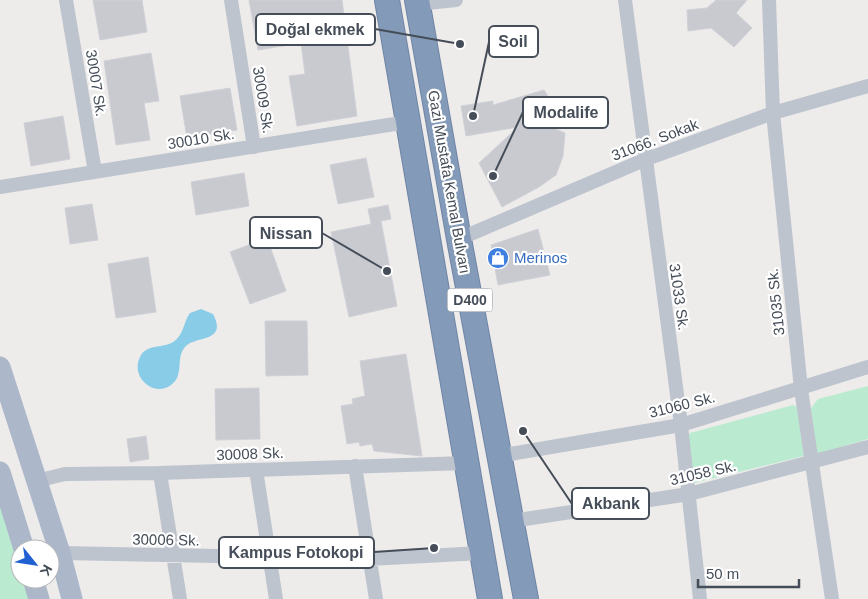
<svg xmlns="http://www.w3.org/2000/svg" width="868" height="599" font-family="Arial,sans-serif">
<style>
.green{fill:#baebd1}
.water{fill:#88cce7}
.building{fill:#c8cad0;stroke:#cfd1d7}
.lines{fill:none;stroke-linecap:round;stroke-linejoin:round}
.highway-casing{stroke:#7085a5;stroke-width:26}
.street{stroke:#bdc4cd;stroke-width:14}
.primary{stroke:#acb8ca;stroke-width:21}
.highway{stroke:#849ab9;stroke-width:24}
.labels{text-anchor:middle;stroke-width:4.5;stroke-linejoin:round;paint-order:stroke}
.shield{fill:#fff;stroke:#7d828a;stroke-width:1}
.shield-label{font-size:14px;font-weight:bold;fill:#454d58}
.street-label{font-size:15px;fill:#454d58;stroke:#fff}
.shop-label{font-size:15px;fill:#366cbe;stroke:#fff;text-anchor:start}
.leader{fill:none;stroke:#454d58;stroke-width:2}
.callout-dot{fill:#454d58;stroke:#fff;stroke-width:2}
.callout{fill:#fff;stroke:#454d58;stroke-width:2}
.callout-label{font-size:16px;text-anchor:middle;font-weight:bold;fill:#454d58}
</style>
<rect width="100%" height="100%" fill="#eeebeb"/>
<!-- green -->
<path class="green" d="M868 386V439L817 454 811 408 818 399Z
M793 405 797 407 804 456 694 483 687 440 690 433Z
M0 503 20 567V579H24L30 599H0Z"/>
<!-- water -->
<path class="water" d="M201 309 213 314C228 343 196 335 185 347 175 358 185 375 171 385 154 398 130 377 140 357 147 343 162 349 173 342 184 335 183 323 190 313Z"/>
<!-- building -->
<path class="building" d="M93 0H142L147 32 100 40Z
M249 0H342L357 116 297 126 289 76 305 74 301 43 258 50Z
M716 0H747L736 13 752 28 734 47 711 28 688 31 687 10 707 8Z
M151 53 159 101 144 103 150 140 116 145 104 61Z
M230 88 237 130 187 138 180 96Z
M544 90 553 104 551 114 553 128 565 133 563 156 556 175 539 187 502 207 479 163 518 127 466 136 461 106 493 101V105Z
M63 116 70 159 31 166 24 123Z
M366 158 374 197 338 204 330 165Z
M244 173 249 206 196 215 191 182Z
M92 204 98 240 70 244 65 208Z
M388 205 391 219 381 221 397 306 349 317 331 232 371 224 368 209Z
M538 229 550 275 498 285 491 245Z
M267 238 286 291 250 304 230 252Z
M148 257 156 312 116 318 108 264Z
M265 321H307L308 375 266 376Z
M406 354 422 456 374 451 372 444 360 446 359 442 347 444 341 406 353 404 352 399 365 396 360 361Z
M259 388 260 439 216 440 215 389Z
M146 436 149 459 130 462 127 439Z"/>
<g class="lines">
<!-- highway casing -->
<g class="highway-casing">
<path id="highway" d="M387 0 490 599
M417 0 459 239 526 599"/>
</g>
<!-- street -->
<path class="street" d="M66 0 95 172
M231 0 254 147
M625 0 681 425 700 599
M769 0 773 113 801 389 832 599
M418 4 456 0
M0 187 407 122
M459 239 644 160 773 113 868 86
M499 456 681 425 868 367
M355 466 376 599
M256 470 276 599
M160 473 180 599
M36 481 65 474 160 473 466 463
M512 521 689 494 868 447
M60 553 369 559 482 553"/>
<!-- primary -->
<path class="primary" d="M0 367 60 553 72 599
M0 472 24 549
M33 579 39 599"/>
<!-- highway -->
<use href="#highway" class="highway"/>
</g>
<!-- icons -->
<defs>
<g id="shop-disc" transform="scale(1.125)"><circle r="9.5" fill="#3f7fe0" stroke="#fff"/><path d="M-5-2.5h2.3a2.7 3.5 0 0 1 5.4 0H5L5.5 6h-11ZM-1.5-2.5h3a1.5 2.3 0 0 0-3 0Z" fill="#fff"/></g>
</defs>
<g fill-rule="evenodd">
<use href="#shop-disc" x="498" y="258"/>
</g>
<g class="labels">
<!-- shield labels -->
<rect class="shield" x="447.5" y="288.5" width="45" height="23" rx="4"/>
<g class="shield-label">
<text x="470" y="305">D400</text>
</g>
<!-- street labels -->
<g class="street-label">
<text transform="translate(96 83) rotate(81)" y="5">30007 Sk.</text>
<text transform="translate(263 100) rotate(81)" y="5">30009 Sk.</text>
<text transform="translate(201 139) rotate(-9)" y="5">30010 Sk.</text>
<text transform="translate(655 140) rotate(-21)" y="5">31066. Sokak</text>
<text transform="translate(449 182) rotate(80)" y="5">Gazi Mustafa Kemal Bulvarı</text>
<text transform="translate(679 297) rotate(82)" y="5">31033 Sk.</text>
<text transform="translate(776 302) rotate(-96)" y="5">31035 Sk.</text>
<text transform="translate(682 405) rotate(-14)" y="5">31060 Sk.</text>
<text transform="translate(250 454) rotate(-2)" y="5">30008 Sk.</text>
<text transform="translate(703 473) rotate(-13)" y="5">31058 Sk.</text>
<text transform="translate(166 540) rotate(1)" y="5">30006 Sk.</text>
</g>
<!-- shop labels -->
<g class="shop-label">
<text x="514" y="263">Merinos</text>
</g>
</g>
<!-- callouts -->
<path class="leader" d="M460 44L375 29M473 116L489 42M493 176L523 112M387 271L322 233M523 431L572 504M434 548L374 552"/>
<g class="callout-dot">
<circle cx="460" cy="44" r="5"/>
<circle cx="473" cy="116" r="5"/>
<circle cx="493" cy="176" r="5"/>
<circle cx="387" cy="271" r="5"/>
<circle cx="523" cy="431" r="5"/>
<circle cx="434" cy="548" r="5"/>
</g>
<g class="callout">
<rect x="256" y="14" width="119" height="31" rx="5"/>
<rect x="489" y="26" width="49" height="31" rx="5"/>
<rect x="523" y="97" width="85" height="31" rx="5"/>
<rect x="250" y="217" width="72" height="31" rx="5"/>
<rect x="572" y="488" width="77" height="31" rx="5"/>
<rect x="219" y="537" width="155" height="31" rx="5"/>
</g>
<g class="callout-label">
<text x="315" y="35">Doğal ekmek</text>
<text x="513" y="47">Soil</text>
<text x="566" y="118">Modalife</text>
<text x="286" y="239">Nissan</text>
<text x="611" y="509">Akbank</text>
<text x="296" y="558">Kampus Fotokopi</text>
</g>
<!-- north arrow -->
<g transform="translate(35 564) rotate(120)"><circle r="24" fill="#ffffff" stroke="#b5b8bc"/>
<path d="M0-4L9 19L0 12L-9 19Z" fill="#2060d3"/>
<text y="-8" font-size="14" font-weight="bold" text-anchor="middle" fill="#454d58">K</text>
</g>
<!-- scale -->
<path d="M698 579v8h101v-8" fill="none" stroke="#454d58" stroke-width="2.5"/>
<text x="706" y="579" font-size="15" fill="#454d58" stroke="#ffffff" stroke-width="4" paint-order="stroke">50 m</text>
</svg>
